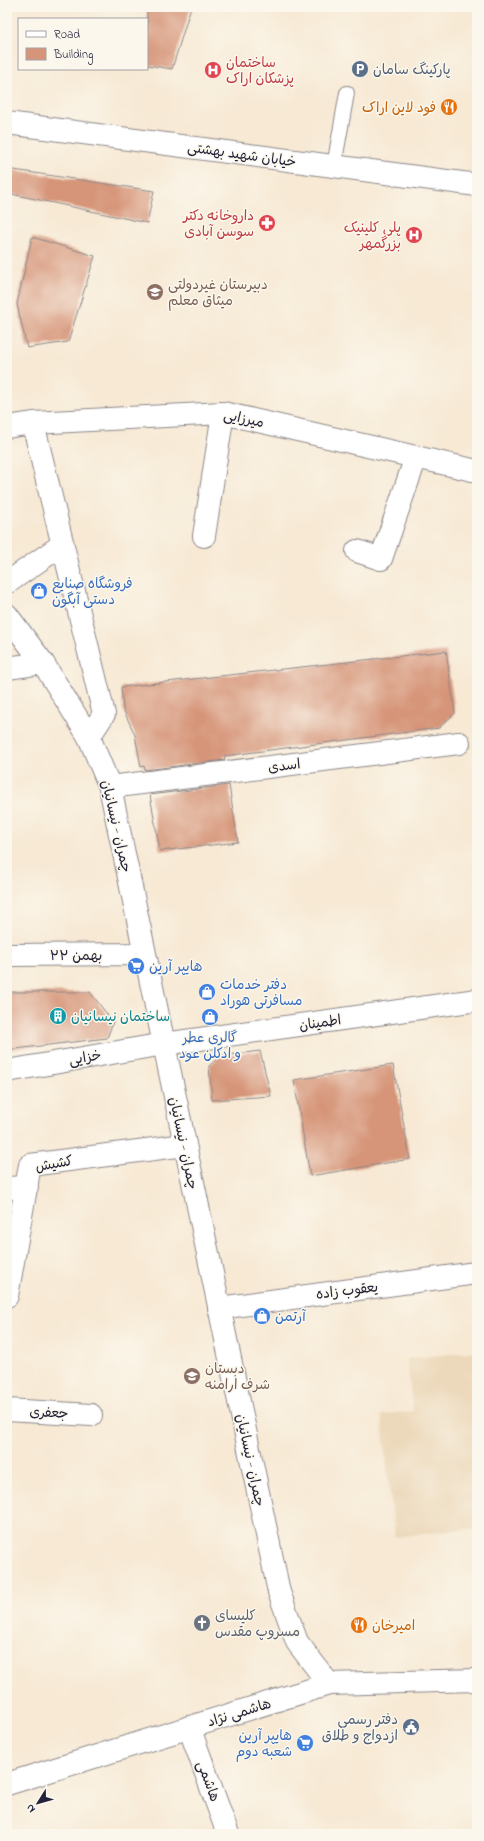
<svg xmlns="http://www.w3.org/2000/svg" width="484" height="1841" font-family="'Indie Flower','Playpen Sans Arabic',sans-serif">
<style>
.built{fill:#ecd8ba}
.building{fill:#d69478}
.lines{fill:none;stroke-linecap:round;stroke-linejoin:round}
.service-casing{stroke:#8c8688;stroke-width:16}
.minor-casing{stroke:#8c8688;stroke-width:24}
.tertiary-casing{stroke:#8c8688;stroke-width:24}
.secondary-casing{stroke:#8c8688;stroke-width:24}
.service{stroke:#fff;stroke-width:14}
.minor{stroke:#fff;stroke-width:22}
.tertiary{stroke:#fff;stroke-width:22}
.secondary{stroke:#fff;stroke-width:22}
.labels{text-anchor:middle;stroke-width:3;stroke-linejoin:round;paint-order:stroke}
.health-label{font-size:14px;fill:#be3a42;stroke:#fbf7ec;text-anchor:end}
.service-label{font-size:14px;fill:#4e5e75;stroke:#fbf7ec;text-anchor:start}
.food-label{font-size:14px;fill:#c56008;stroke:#fbf7ec;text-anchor:end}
.street-label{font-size:14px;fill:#22223b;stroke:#fbf7ec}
.education-label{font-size:14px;fill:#785e54;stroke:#fbf7ec;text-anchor:start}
.shop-label{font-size:14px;fill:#366cbe;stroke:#fbf7ec;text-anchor:start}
.culture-label{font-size:14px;fill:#0d838f;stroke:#fbf7ec;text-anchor:start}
.worship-label{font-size:14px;fill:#5b616d;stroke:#fbf7ec;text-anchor:start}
</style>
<rect width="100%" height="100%" fill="#fbf7ec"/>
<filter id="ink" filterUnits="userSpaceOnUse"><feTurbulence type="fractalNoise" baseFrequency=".025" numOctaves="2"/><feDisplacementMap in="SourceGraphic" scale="8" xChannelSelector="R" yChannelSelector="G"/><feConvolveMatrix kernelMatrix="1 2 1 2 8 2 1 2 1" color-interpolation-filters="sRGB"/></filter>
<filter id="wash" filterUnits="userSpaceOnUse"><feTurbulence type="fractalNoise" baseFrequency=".012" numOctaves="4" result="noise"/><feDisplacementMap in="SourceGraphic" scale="16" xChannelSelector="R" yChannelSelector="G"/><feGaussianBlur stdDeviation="0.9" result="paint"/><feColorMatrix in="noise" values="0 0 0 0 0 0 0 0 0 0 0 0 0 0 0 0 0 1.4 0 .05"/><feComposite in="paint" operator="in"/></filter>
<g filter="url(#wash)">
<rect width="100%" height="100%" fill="#f7e9d4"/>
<!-- built -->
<path class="built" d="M477 1351V1528L395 1537 381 1415 413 1411 407 1359Z"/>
<g id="blocks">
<!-- building -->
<path class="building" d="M147 7H191L172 69 147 65Z
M7 169 154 191 147 223 7 193Z
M32 237 95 256 68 342 27 348 17 304Z
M446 651 455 713 439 728 224 756 225 760 145 770 144 766 141 767 135 735 123 709 121 687Z
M229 785 238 842 160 851 150 795Z
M7 992H90L113 1022 107 1038 7 1050Z
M260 1051 271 1096 212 1100 209 1066 220 1056Z
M393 1065 410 1159 310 1176 294 1080Z"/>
</g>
</g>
<g filter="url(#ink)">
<use href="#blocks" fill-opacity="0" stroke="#8c8688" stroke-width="1"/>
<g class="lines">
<!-- service casing -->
<g class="service-casing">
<path id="service" d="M334 166 347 93"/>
</g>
<!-- minor casing -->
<g class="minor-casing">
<path id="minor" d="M33 423 104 714 89 737
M7 427 33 423 223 413 477 471
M204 536 223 413
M357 551 381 559 416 457
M7 583 63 544
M7 668 43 663
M110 787 459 743
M7 1071 164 1044 477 1000
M7 1188 27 1187
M7 1296 30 1165 185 1145
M219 1308 476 1273
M7 1410 91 1415
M189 1727 228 1834"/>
</g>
<!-- tertiary casing -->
<g class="tertiary-casing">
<path id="tertiary" d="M7 615 43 663 89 737 110 787 279 1592 297 1642 329 1684
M7 955 145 954
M7 1784 329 1684 477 1680"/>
</g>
<!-- secondary casing -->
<g class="secondary-casing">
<path id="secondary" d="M7 123 477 185"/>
</g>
<!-- service -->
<use href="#service" class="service"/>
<!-- minor -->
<use href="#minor" class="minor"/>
<!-- tertiary -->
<use href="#tertiary" class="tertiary"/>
<!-- secondary -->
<use href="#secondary" class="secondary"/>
</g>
</g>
<!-- icons -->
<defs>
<g id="parking-disc" transform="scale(0.9)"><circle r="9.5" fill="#5c6f8a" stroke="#fbf7ec"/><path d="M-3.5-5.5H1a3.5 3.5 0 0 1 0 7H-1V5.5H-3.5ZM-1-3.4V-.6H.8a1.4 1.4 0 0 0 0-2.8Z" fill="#fff"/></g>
<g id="hospital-disc" transform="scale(0.9)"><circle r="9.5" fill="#e0444e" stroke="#fbf7ec"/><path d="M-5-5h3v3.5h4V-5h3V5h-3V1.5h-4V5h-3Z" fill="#fff"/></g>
<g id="restaurant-disc" transform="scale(0.9)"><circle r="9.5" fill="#e8710a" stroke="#fbf7ec"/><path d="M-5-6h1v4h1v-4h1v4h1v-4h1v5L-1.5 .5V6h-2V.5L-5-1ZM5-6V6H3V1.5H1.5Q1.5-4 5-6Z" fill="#fff"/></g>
<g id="pharmacy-disc" transform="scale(0.9)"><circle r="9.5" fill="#e0444e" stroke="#fbf7ec"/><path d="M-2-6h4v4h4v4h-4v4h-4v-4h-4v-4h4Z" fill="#fff"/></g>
<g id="school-disc" transform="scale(0.9)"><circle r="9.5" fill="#8d6e63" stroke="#fbf7ec"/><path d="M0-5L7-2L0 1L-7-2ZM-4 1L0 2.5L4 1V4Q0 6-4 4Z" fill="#fff"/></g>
<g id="shop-disc" transform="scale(0.9)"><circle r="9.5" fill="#3f7fe0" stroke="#fbf7ec"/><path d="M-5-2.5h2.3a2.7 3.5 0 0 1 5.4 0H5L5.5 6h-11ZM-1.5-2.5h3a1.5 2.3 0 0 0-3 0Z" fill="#fff"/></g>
<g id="supermarket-disc" transform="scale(0.9)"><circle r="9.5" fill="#3f7fe0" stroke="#fbf7ec"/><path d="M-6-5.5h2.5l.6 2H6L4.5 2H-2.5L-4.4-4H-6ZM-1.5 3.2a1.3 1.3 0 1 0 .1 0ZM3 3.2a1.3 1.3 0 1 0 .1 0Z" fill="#fff"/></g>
<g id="building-disc" transform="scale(0.9)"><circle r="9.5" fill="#0f9aa8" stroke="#fbf7ec"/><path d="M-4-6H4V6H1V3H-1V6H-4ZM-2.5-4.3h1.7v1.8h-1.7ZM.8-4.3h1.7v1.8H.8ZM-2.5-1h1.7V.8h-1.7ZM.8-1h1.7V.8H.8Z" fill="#fff"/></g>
<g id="church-disc" transform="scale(0.9)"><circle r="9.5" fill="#6b7280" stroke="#fbf7ec"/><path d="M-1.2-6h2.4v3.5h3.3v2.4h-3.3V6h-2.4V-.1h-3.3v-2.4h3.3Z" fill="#fff"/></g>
<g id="civic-disc" transform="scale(0.9)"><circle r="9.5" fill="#5c6f8a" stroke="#fbf7ec"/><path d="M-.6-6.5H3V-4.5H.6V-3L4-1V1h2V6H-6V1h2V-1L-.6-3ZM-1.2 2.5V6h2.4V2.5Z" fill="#fff"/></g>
</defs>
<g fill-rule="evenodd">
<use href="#parking-disc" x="360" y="69"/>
<use href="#hospital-disc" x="213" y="70"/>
<use href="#restaurant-disc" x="449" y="107"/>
<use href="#pharmacy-disc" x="267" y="223"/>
<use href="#hospital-disc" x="414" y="235"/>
<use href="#school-disc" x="155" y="292"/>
<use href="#shop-disc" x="39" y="591"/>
<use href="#supermarket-disc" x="136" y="966"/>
<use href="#shop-disc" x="207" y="992"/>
<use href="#building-disc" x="58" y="1016"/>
<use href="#shop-disc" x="210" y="1017"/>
<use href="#shop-disc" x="262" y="1316"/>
<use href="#school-disc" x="192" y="1376"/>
<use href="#church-disc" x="202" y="1623"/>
<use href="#restaurant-disc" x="359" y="1625"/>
<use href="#civic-disc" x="411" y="1727"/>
<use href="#supermarket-disc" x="305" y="1743"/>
</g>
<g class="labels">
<!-- health labels -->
<g class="health-label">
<text x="226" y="67" text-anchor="start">ساختمان<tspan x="226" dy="16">پزشکان اراک</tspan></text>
<text x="254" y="220">داروخانه دکتر<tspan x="254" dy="16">سوسن آبادی</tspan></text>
<text x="401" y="232">پلی کلینیک<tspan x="401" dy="16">بزرگمهر</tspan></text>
</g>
<!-- service labels -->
<g class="service-label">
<text x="373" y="74">پارکینگ سامان</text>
<text x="398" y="1724" text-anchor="end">دفتر رسمی<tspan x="398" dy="16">ازدواج و طلاق</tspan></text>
</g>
<!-- food labels -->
<g class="food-label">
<text x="436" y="112">فود لاین اراک</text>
<text x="372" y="1630" text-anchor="start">امیرخان</text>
</g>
<!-- street labels -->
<g class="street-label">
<text transform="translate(242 154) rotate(8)" y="5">خیابان شهید بهشتی</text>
<text transform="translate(244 418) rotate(12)" y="5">میرزایی</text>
<text transform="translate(284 765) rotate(-7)" y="5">اسدی</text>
<text transform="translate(117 826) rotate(77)" y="5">چمران - نیسانیان</text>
<text x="76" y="960">۲۲ بهمن</text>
<text transform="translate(320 1022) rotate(-8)" y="5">اطمینان</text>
<text transform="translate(85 1057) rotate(-10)" y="5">خزایی</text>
<text transform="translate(184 1143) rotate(78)" y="5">چمران - نیسانیان</text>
<text transform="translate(54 1163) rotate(-10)" y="5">کشیش</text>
<text transform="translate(347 1290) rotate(-7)" y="5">یعقوب زاده</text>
<text transform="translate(49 1412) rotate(3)" y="5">جعفری</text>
<text transform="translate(251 1460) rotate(78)" y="5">چمران - نیسانیان</text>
<text transform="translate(239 1712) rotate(-17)" y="5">هاشمی نژاد</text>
<text transform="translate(209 1781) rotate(70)" y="5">هاشمی</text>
</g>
<!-- education labels -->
<g class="education-label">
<text x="168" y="289">دبیرستان غیردولتی<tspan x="168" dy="16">میثاق معلم</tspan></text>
<text x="205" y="1373">دبستان<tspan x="205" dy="16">شرف ارامنه</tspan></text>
</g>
<!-- shop labels -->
<g class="shop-label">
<text x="52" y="588">فروشگاه صنایع<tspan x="52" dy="16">دستی آبگون</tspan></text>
<text x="149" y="971">هایپر آرین</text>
<text x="220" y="989">دفتر خدمات<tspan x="220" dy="16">مسافرتی هوراد</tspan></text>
<text x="210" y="1042" text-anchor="middle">گالری عطر<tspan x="210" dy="16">و ادکلن عود</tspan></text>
<text x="275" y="1321">آرتمن</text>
<text x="292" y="1740" text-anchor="end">هایپر آرین<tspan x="292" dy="16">شعبه دوم</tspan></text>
</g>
<!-- culture labels -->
<g class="culture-label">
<text x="71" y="1021">ساختمان نیسانیان</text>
</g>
<!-- worship labels -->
<g class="worship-label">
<text x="215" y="1620">کلیسای<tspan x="215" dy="16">مسروپ مقدس</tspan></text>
</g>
</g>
<!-- margin -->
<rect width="484" height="1841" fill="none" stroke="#fbf7ec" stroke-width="24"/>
<!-- legend -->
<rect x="18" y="18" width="130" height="52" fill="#fbf7ec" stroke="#a4a2a5"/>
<rect x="26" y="31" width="20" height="6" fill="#ffffff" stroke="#a4a2a5"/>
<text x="54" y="38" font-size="12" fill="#22223b">Road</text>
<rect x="26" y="48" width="20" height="12" fill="#d69478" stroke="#a4a2a5"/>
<text x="54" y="58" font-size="12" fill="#22223b">Building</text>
<!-- north arrow -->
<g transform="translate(38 1803) rotate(233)" stroke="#fbf7ec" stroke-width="3" paint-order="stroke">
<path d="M0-3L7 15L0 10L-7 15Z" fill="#22223b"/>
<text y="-6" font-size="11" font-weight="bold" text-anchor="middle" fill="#22223b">N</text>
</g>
</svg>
